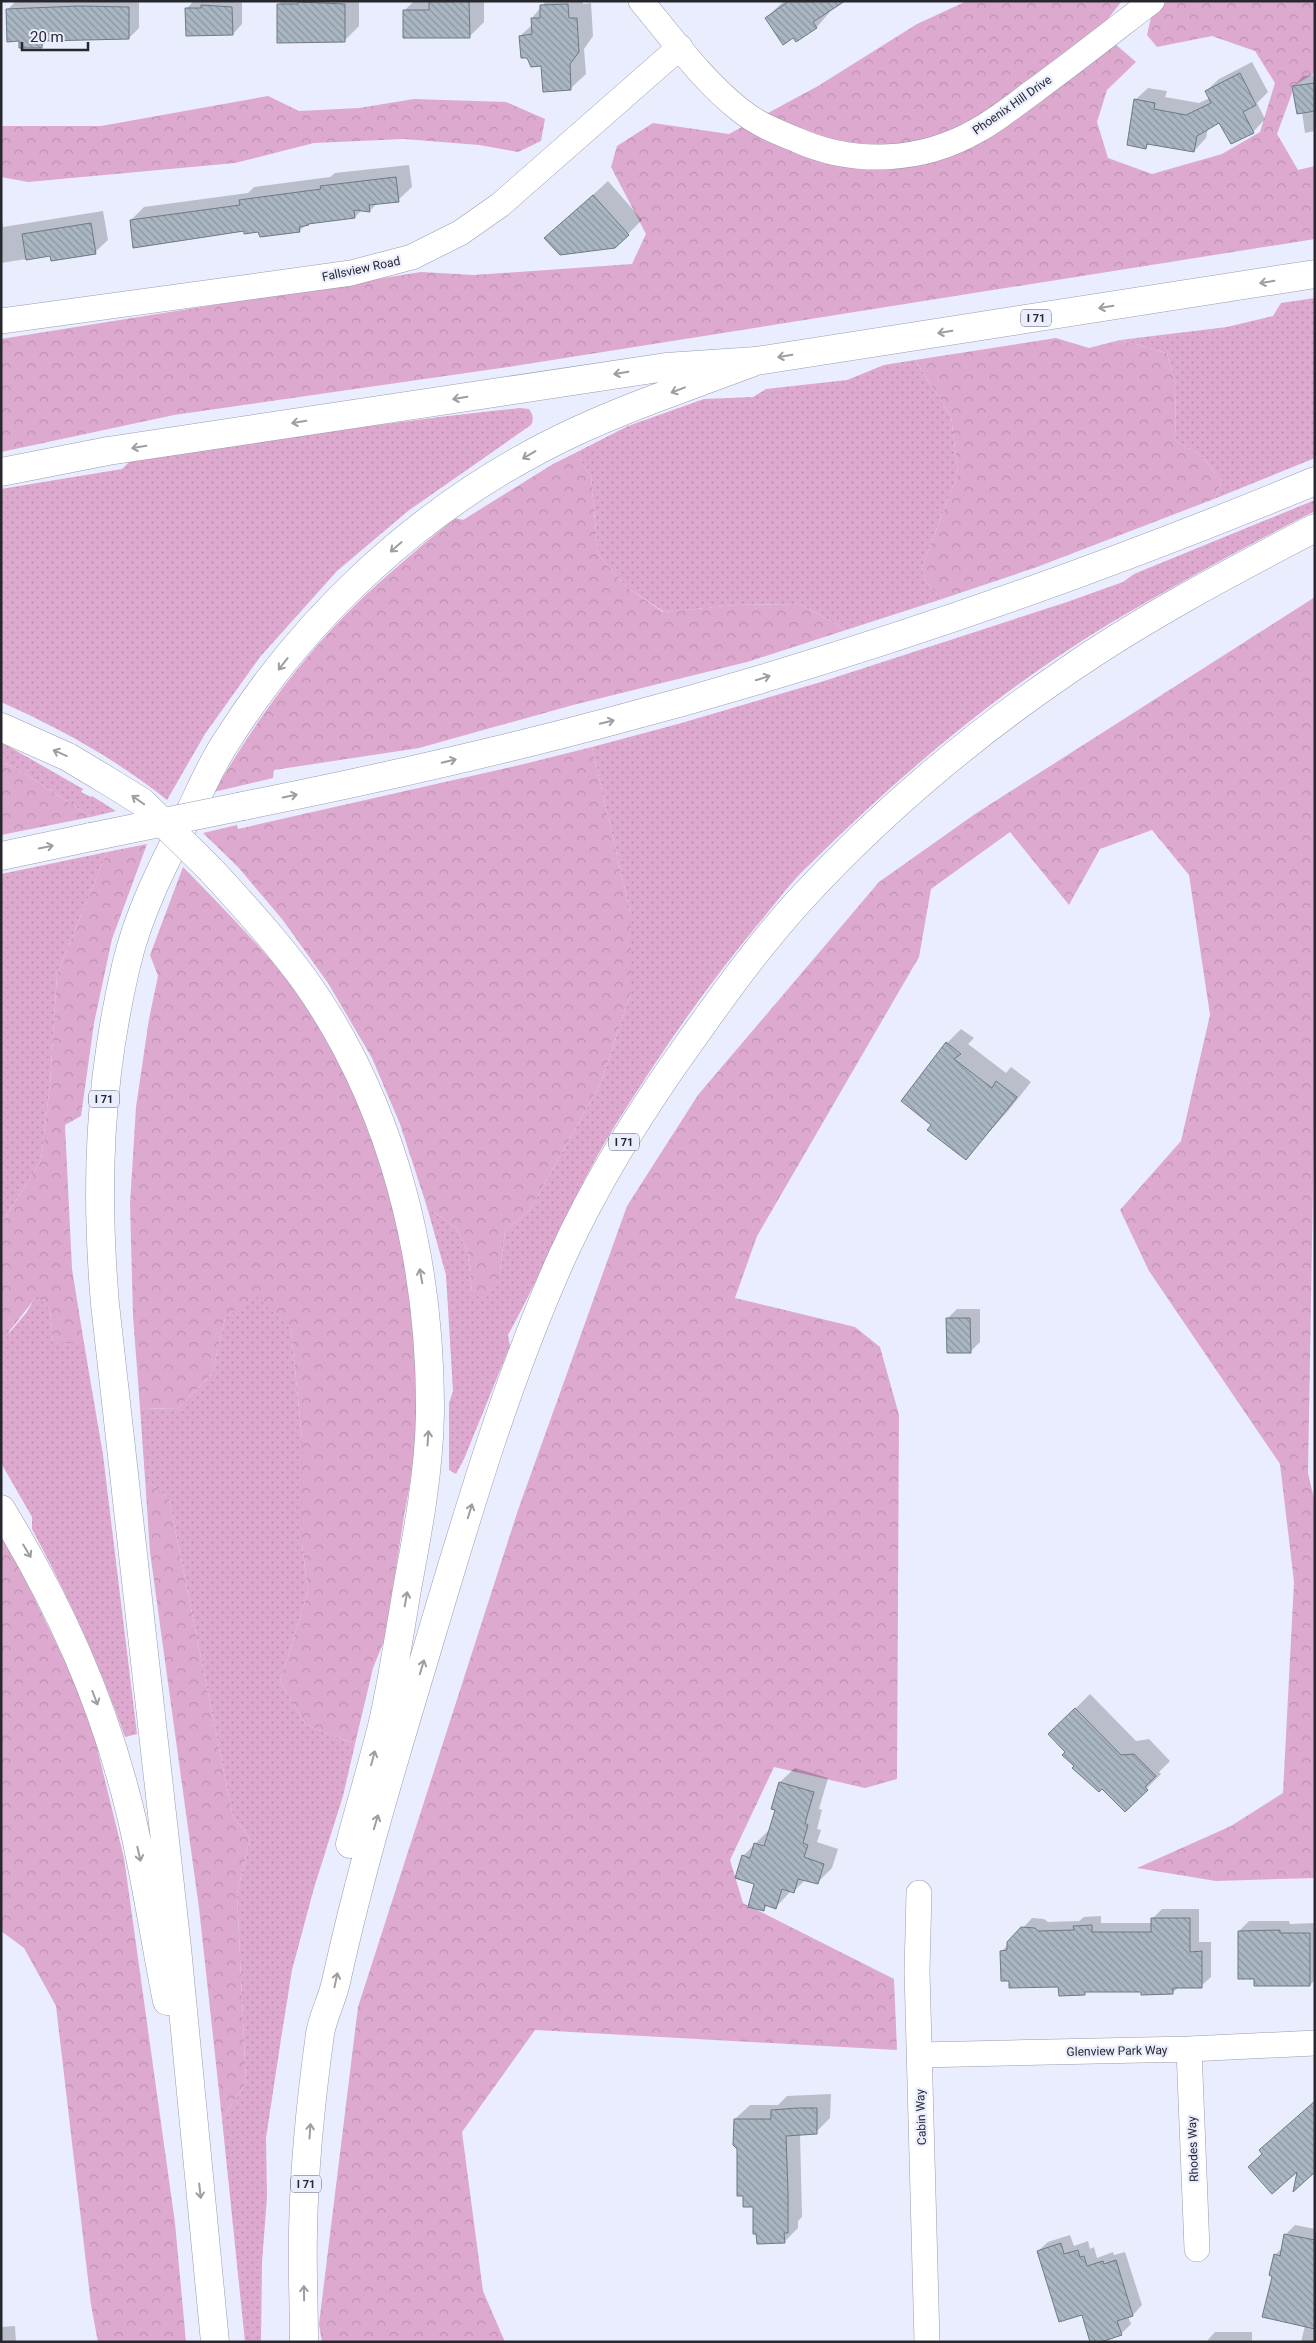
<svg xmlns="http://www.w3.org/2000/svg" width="1316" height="2343" font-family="Roboto,sans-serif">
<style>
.grass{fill:url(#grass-dots)}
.forest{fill:url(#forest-crowns)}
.shadow{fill:#0003}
.building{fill:url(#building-back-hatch);stroke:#6d7a85}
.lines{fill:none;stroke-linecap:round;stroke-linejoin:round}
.street-casing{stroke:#999cab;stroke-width:26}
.highway-casing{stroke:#999cab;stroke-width:29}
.street{stroke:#fff;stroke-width:25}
.highway{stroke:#fff;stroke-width:28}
.highway-bridge-casing{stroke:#999cab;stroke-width:29;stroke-linecap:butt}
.highway-bridge{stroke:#fff;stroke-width:28}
.oneway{stroke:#9e9ea1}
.labels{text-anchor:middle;stroke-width:4.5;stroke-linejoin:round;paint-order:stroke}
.shield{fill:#e9edfd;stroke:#61636c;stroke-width:1}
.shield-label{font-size:11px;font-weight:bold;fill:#27282e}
.street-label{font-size:12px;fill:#27282e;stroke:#e9edfd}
</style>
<defs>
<pattern id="grass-dots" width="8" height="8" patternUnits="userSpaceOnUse" patternTransform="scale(1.25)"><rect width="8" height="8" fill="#dea9cf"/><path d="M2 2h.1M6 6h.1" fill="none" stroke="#be91b2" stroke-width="1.8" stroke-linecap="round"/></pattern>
<pattern id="forest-crowns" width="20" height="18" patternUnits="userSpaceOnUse" patternTransform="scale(1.25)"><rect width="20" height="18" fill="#dea9cf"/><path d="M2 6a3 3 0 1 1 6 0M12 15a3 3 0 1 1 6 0" fill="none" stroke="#be91b2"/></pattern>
<pattern id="building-back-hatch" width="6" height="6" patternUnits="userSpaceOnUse" patternTransform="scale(1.25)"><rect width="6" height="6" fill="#aab7c3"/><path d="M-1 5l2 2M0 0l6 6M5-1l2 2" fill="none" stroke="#8a959f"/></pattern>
</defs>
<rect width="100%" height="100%" fill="#e9edfd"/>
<!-- grass -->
<path class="grass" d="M1315 298V458L1214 499 1222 482 1203 457 1175 440 1176 386 1167 353 1120 340 1227 327 1273 316 1281 303Z
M915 360 951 416 958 473 922 567 926 582 942 599 846 630 800 604 736 605 664 612 625 586 598 554 591 476 575 453 628 426 704 399 753 397 766 389 847 380 884 365Z
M520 408 529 409C533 415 534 419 531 425L408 511 337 571 260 657 205 734 167 800C116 759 61 729 1 702V489L122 469 129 462C259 441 389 422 520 408Z
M1315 500V511C1246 546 1178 583 1112 622 1001 689 898 776 807 867 791 882 778 900 764 917 710 981 661 1052 616 1124 574 1191 546 1266 508 1335L510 1346 464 1459 456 1474 449 1470V1403L453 1391 446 1275 427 1207 456 1228 468 1252 472 1293 500 1272 505 1231 529 1211 600 1085 631 993V916L592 747 678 724 821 682 1067 602 1123 582 1134 574Z
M1 742 83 789 81 792 91 797 92 796 116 811 91 817 16 768 1 762Z
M107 852 57 974 50 1085 41 1160 1 1224V874Z
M37 1295 50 1310 53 1342 84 1343 103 1455 137 1734 125 1737C100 1665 68 1596 32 1529V1517L1 1463V1326L9 1333 26 1313Z
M256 1295 291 1329 302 1439V1544L308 1592 280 1681 306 1725 355 1744 343 1796 314 1888 292 1970 281 2039 266 2138 267 2197 262 2262 261 2342H245L222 2119 246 2083 237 1894 250 1838 233 1817 169 1499 145 1478 140 1408 177 1409 212 1374 225 1318Z"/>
<!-- forest -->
<path class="forest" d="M967 1H1122L1099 30 1136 62 1107 90 1097 122 1108 158 1152 174 1222 154 1260 132 1275 83 1255 51 1212 36 1157 47 1147 35 1152 13 1168 1H1315V73L1295 85 1277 134 1298 170 1315 166V239L508 367 174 415 1 452V339L421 272 474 275 632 264 646 234 611 167 617 146 653 123 729 134 818 86 917 24Z
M268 96 299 111 359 108 414 99 506 102 545 119 541 141 518 152 479 145 404 139 314 143 235 163 28 182 1 177V126H101Z
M1056 338 1089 348 1120 340 1167 353 1176 386 1175 440 1203 457 1222 482 1214 499 1037 567 942 599 926 582 922 567 958 473 951 416 915 360Z
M575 453 591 476 598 554 625 586 663 612 736 605 800 604 846 630 747 662 573 705 419 748 274 770 273 778 214 792C248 734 287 677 333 628 370 588 413 553 455 518L463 520 553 464Z
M1315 597V1069L1308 1473 1315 1503V1878L1216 1881 1137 1868 1231 1826 1283 1793 1294 1582 1280 1464 1149 1271 1120 1210 1181 1141 1210 1015 1189 875 1152 830 1100 849 1069 905 1010 832 931 889 919 957 757 1236 735 1298 855 1327 880 1347 899 1415 897 1779 865 1788 774 1767 730 1860 743 1903 894 1979 897 2050 535 2030 462 2132 483 2291 505 2342H322L319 2324 358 2007 518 1510 627 1206 698 1095 879 882 975 814Z
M592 747 631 916V993L600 1085 529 1211 505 1231 500 1272 484 1299 472 1293 468 1252 456 1228 427 1207 400 1124 372 1058 328 983 282 919 238 867 203 833 237 825 238 829 524 764Z
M1 762 16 768 91 817 1 835Z
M147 844 112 939 94 1023 81 1116 65 1125 72 1269 84 1343H53L50 1310 37 1296 8 1333 1 1326V1224L41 1160 50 1085 57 974 107 852Z
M183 867C223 908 263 948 297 993 387 1117 428 1301 414 1453 412 1474 408 1495 404 1516 398 1557 391 1599 384 1641L373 1668 355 1744 306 1725 280 1681 308 1592 302 1544V1439L291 1329 256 1296 225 1318 212 1374 177 1409 140 1408 133 1316 130 1204 136 1107 149 1019 158 976 150 955Z
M145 1478 169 1499 233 1817 250 1838 237 1894 246 2083 222 2119 199 1908 150 1552Z
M1 1529 87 1707 124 1858 175 2223 186 2342H98L91 2305 56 2006 24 1948 1 1931Z"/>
<!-- shadow -->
<path class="shadow" d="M16 1H139V28L129 38 49 39 42 46 20 40 7 10Z
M194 1H242V24L233 34 186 9Z
M282 1H359V26L344 41 279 4Z
M414 1H484V22L469 37 404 11Z
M546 1H583V4L591 3 593 36 584 49 586 74 571 88 542 65 520 36 533 24 532 18Z
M784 1H839L817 27 796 40 793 36 766 18Z
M1252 62 1268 92 1257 103 1265 119 1253 132 1231 143 1220 121 1208 128 1206 138 1194 151 1150 143 1145 147 1135 100 1148 88 1167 91 1165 97 1199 103 1210 98 1206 91 1219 79Z
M1315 75V131L1305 133 1302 112 1294 86 1303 76Z
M409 165 412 187 398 200 378 202 370 211 362 210 355 217 310 222 299 231 245 230 131 220 144 207 248 193 254 187 330 177 335 173Z
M608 181 642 220 628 234 546 238Z
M103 211 108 240 95 252 51 255 1 263V212L3 227Z
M961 1029 974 1038 968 1044 1006 1073 1011 1067 1031 1082 1008 1111 966 1158 933 1125 947 1043Z
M957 1309H980V1342L970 1352 947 1319Z
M1090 1694 1136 1741 1149 1739 1170 1761 1159 1772 1161 1774 1125 1810 1102 1787 1076 1766 1067 1752 1050 1734Z
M795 1768 828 1778 819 1809 822 1810 817 1829 821 1830 817 1842 838 1849 832 1868 817 1883 806 1879 794 1891H791L776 1907 768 1905 763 1910 756 1883 743 1856 770 1829 776 1809 772 1808 780 1782Z
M1162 1909H1199V1942H1211V1977L1201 1986 1179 1987 1172 1993 1143 1991H1086L1084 1994 1059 1986 1010 1980 1002 1951 1032 1918 1044 1919 1048 1922 1079 1921 1084 1917 1101 1916V1923H1152V1919Z
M1249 1921H1289L1290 1924 1315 1923V1980L1310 1985 1255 1978 1239 1931Z
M831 2094 830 2118 816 2132 800 2134 802 2217 798 2221V2228L784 2242 754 2206 739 2148 735 2119 750 2105H778L787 2096Z
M1295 2225 1315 2229V2342H1301L1305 2326 1273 2276 1275 2255 1283 2247 1285 2235Z
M1070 2235 1074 2246 1088 2241 1090 2249 1094 2247 1097 2258 1113 2252 1114 2255 1125 2252 1142 2305 1133 2315 1128 2316 1131 2324 1121 2334 1083 2313 1038 2251 1048 2242Z
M15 2326 16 2342H1V2327Z
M1215 2332H1252V2342H1206Z"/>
<!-- building -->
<path class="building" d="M429 1H469L470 38H403V10H429Z
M789 1H845L813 22 817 28 796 42 793 38 783 45 765 18Z
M298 2 345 4V42L277 43V4H298Z
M568 4 569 18H577L579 52 570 64 571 90 543 92 541 66 531 67 527 58H521L519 36 532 34 531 18H540V5Z
M201 5 232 7 233 35 186 36 185 8H201Z
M79 6 129 7V39L42 41V48H19V41L7 42 6 9Z
M1240 73 1256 105 1243 112 1254 133 1231 144 1219 123 1197 136 1194 152 1147 144 1146 149 1127 145 1134 99 1155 103 1154 109 1186 115 1211 103 1205 91Z
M1315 83V111L1297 114 1292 86Z
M396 177 399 202 369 205 370 212 354 210 355 218 308 224 309 225 299 227 300 232 260 237 258 232 244 234V231L133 248 130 220 240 205 239 200 321 189 320 186Z
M593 195 629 235 615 248 560 255 544 238Z
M91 223 96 254 51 261 50 256 26 260 22 234Z
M946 1042 961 1054 954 1059 992 1088 996 1081 1017 1097 966 1160 927 1130 931 1125 901 1101Z
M946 1318H970L971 1353H947Z
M1075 1708 1121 1755 1134 1754 1156 1776 1145 1787 1148 1790 1125 1812 1102 1789 1099 1792 1072 1768 1074 1766 1062 1755 1065 1752 1048 1734Z
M779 1782 814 1792 805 1823 808 1825 803 1843 808 1845 804 1857 824 1864 818 1884 798 1879 794 1893 782 1889 776 1909 765 1905 764 1911 748 1907 754 1884 735 1878 742 1855 750 1858 754 1843 764 1846 775 1810 771 1809Z
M1151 1918H1190V1952L1202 1951V1988H1173V1994L1141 1995V1992H1085V1995L1059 1996 1058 1987 1009 1988V1981H1001L1000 1951 1007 1950V1942L1021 1927 1035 1928 1038 1931 1074 1930 1073 1926 1092 1925V1932H1151Z
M1280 1930V1933H1310V1986H1254V1979H1238V1931Z
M1315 2101V2172L1293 2192 1297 2172 1272 2194 1248 2167 1262 2154 1259 2150Z
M798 2108H817V2134L786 2136 788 2191V2233H784L785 2243 757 2244 756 2234H753V2207H743V2196H737V2149L733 2145 734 2119H771V2110Z
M1284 2234 1315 2240V2329L1262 2317 1272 2277 1269 2275 1274 2254 1280 2256Z
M1061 2243 1064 2254 1078 2250 1080 2257 1084 2256 1087 2266 1103 2261 1104 2264 1116 2260 1133 2316 1117 2321 1122 2335 1101 2342H1090L1082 2315 1059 2322 1037 2251Z"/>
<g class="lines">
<!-- street casing -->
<g class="street-casing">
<path id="street" d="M641 1C672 38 702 80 740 110 757 124 777 132 797 140 855 166 923 162 978 130 998 119 1016 104 1034 91 1074 62 1113 31 1152 1
M1 321 351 273 412 257 460 233 500 205 680 47
M919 1893 917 1971 927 2342
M1189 2049 1197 2249
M920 2055 1189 2049 1315 2043"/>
</g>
<!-- highway casing -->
<g class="highway-casing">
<path id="highway" d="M1 472 108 451 666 367 756 361 1315 274
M1 727 68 757 103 778
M243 806C368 781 493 753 616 720 854 657 1088 575 1315 481
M1 856 91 837
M211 870C244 906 277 942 306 982 394 1107 431 1262 430 1413 429 1472 418 1531 407 1589 400 1632 393 1675 384 1718 374 1760 361 1802 350 1844
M1 1509C59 1604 102 1698 129 1807 145 1871 154 1937 167 2001
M215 2342 177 1948 105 1304C95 1186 99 1081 126 966 138 914 162 867 186 820 199 794 210 766 226 742 304 618 416 513 546 446 613 411 686 388 756 361
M304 2342C304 2305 302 2268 303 2232 304 2166 311 2099 320 2034 323 2016 332 2000 336 1982 359 1877 389 1776 420 1673 462 1533 502 1391 562 1257 597 1180 643 1107 692 1039 726 991 760 944 800 900 879 814 970 737 1067 671 1145 617 1231 572 1315 528"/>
</g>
<!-- street -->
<use href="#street" class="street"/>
<!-- highway -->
<use href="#highway" class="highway"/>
<!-- highway-bridge casing -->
<g class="highway-bridge-casing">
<path id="highway-bridge" d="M103 778 142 802 211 870
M91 837 243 806"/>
</g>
<!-- highway-bridge -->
<use href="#highway-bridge" class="highway-bridge"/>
</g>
<!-- one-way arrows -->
<defs><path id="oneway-shaft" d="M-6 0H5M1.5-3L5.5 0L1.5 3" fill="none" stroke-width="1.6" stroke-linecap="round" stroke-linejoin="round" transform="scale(1.25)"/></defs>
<g class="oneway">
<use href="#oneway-shaft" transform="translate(1267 282) rotate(171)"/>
<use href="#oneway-shaft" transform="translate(1106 307) rotate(171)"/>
<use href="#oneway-shaft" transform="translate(945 332) rotate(171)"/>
<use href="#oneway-shaft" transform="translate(785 356) rotate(171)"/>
<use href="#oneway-shaft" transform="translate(621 373) rotate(171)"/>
<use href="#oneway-shaft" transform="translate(678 390) rotate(159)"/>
<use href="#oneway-shaft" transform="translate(460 398) rotate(171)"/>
<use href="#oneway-shaft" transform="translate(299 422) rotate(171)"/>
<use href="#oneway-shaft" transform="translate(139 447) rotate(171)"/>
<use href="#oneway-shaft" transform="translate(529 455) rotate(149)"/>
<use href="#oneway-shaft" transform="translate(396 547) rotate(139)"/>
<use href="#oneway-shaft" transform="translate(283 664) rotate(128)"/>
<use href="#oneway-shaft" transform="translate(763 678) rotate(-17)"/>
<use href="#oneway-shaft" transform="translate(607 722) rotate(-14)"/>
<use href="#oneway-shaft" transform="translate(60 753) rotate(-156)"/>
<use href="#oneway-shaft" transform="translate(449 761) rotate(-13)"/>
<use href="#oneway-shaft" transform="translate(290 796) rotate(-12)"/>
<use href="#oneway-shaft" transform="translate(138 800) rotate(-145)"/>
<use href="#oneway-shaft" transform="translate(46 847) rotate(-12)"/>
<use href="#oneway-shaft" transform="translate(421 1276) rotate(-100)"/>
<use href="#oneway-shaft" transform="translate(428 1438) rotate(-86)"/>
<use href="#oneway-shaft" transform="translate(470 1511) rotate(-73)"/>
<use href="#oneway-shaft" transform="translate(27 1551) rotate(59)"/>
<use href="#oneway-shaft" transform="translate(406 1599) rotate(-80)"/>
<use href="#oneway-shaft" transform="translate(422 1667) rotate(-73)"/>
<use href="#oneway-shaft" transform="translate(95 1698) rotate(69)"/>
<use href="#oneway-shaft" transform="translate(373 1758) rotate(-75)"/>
<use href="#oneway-shaft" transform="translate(376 1822) rotate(-73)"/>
<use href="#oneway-shaft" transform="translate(139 1854) rotate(77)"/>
<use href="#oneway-shaft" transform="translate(336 1980) rotate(-78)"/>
<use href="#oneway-shaft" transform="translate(310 2131) rotate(-86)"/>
<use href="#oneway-shaft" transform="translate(200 2191) rotate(84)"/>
<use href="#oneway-shaft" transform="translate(304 2293) rotate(-91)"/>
</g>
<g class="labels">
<!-- shield labels -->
<g class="shield">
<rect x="1021" y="309.5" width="30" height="17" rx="4"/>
<rect x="89" y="1090.5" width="30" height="17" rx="4"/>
<rect x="609" y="1133.5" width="30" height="17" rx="4"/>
<rect x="291" y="2175.5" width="30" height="17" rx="4"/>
</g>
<g class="shield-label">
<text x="1036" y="322">I 71</text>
<text x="104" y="1103">I 71</text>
<text x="624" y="1146">I 71</text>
<text x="306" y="2188">I 71</text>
</g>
<!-- street labels -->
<g class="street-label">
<text transform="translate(1012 105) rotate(-35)" y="4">Phoenix Hill Drive</text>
<text transform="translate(361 269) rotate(-12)" y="4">Fallsview Road</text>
<text transform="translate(1117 2051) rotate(-1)" y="4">Glenview Park Way</text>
<text transform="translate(921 2117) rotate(-92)" y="4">Cabin Way</text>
<text transform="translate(1193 2149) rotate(-92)" y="4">Rhodes Way</text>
</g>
</g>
<!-- border -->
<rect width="1316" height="2343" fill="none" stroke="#27282e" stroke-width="5"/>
<!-- scale -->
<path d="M22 42v8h66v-8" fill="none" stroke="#27282e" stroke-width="2.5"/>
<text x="30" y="42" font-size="15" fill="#27282e" stroke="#e9edfd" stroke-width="4" paint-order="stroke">20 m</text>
</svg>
